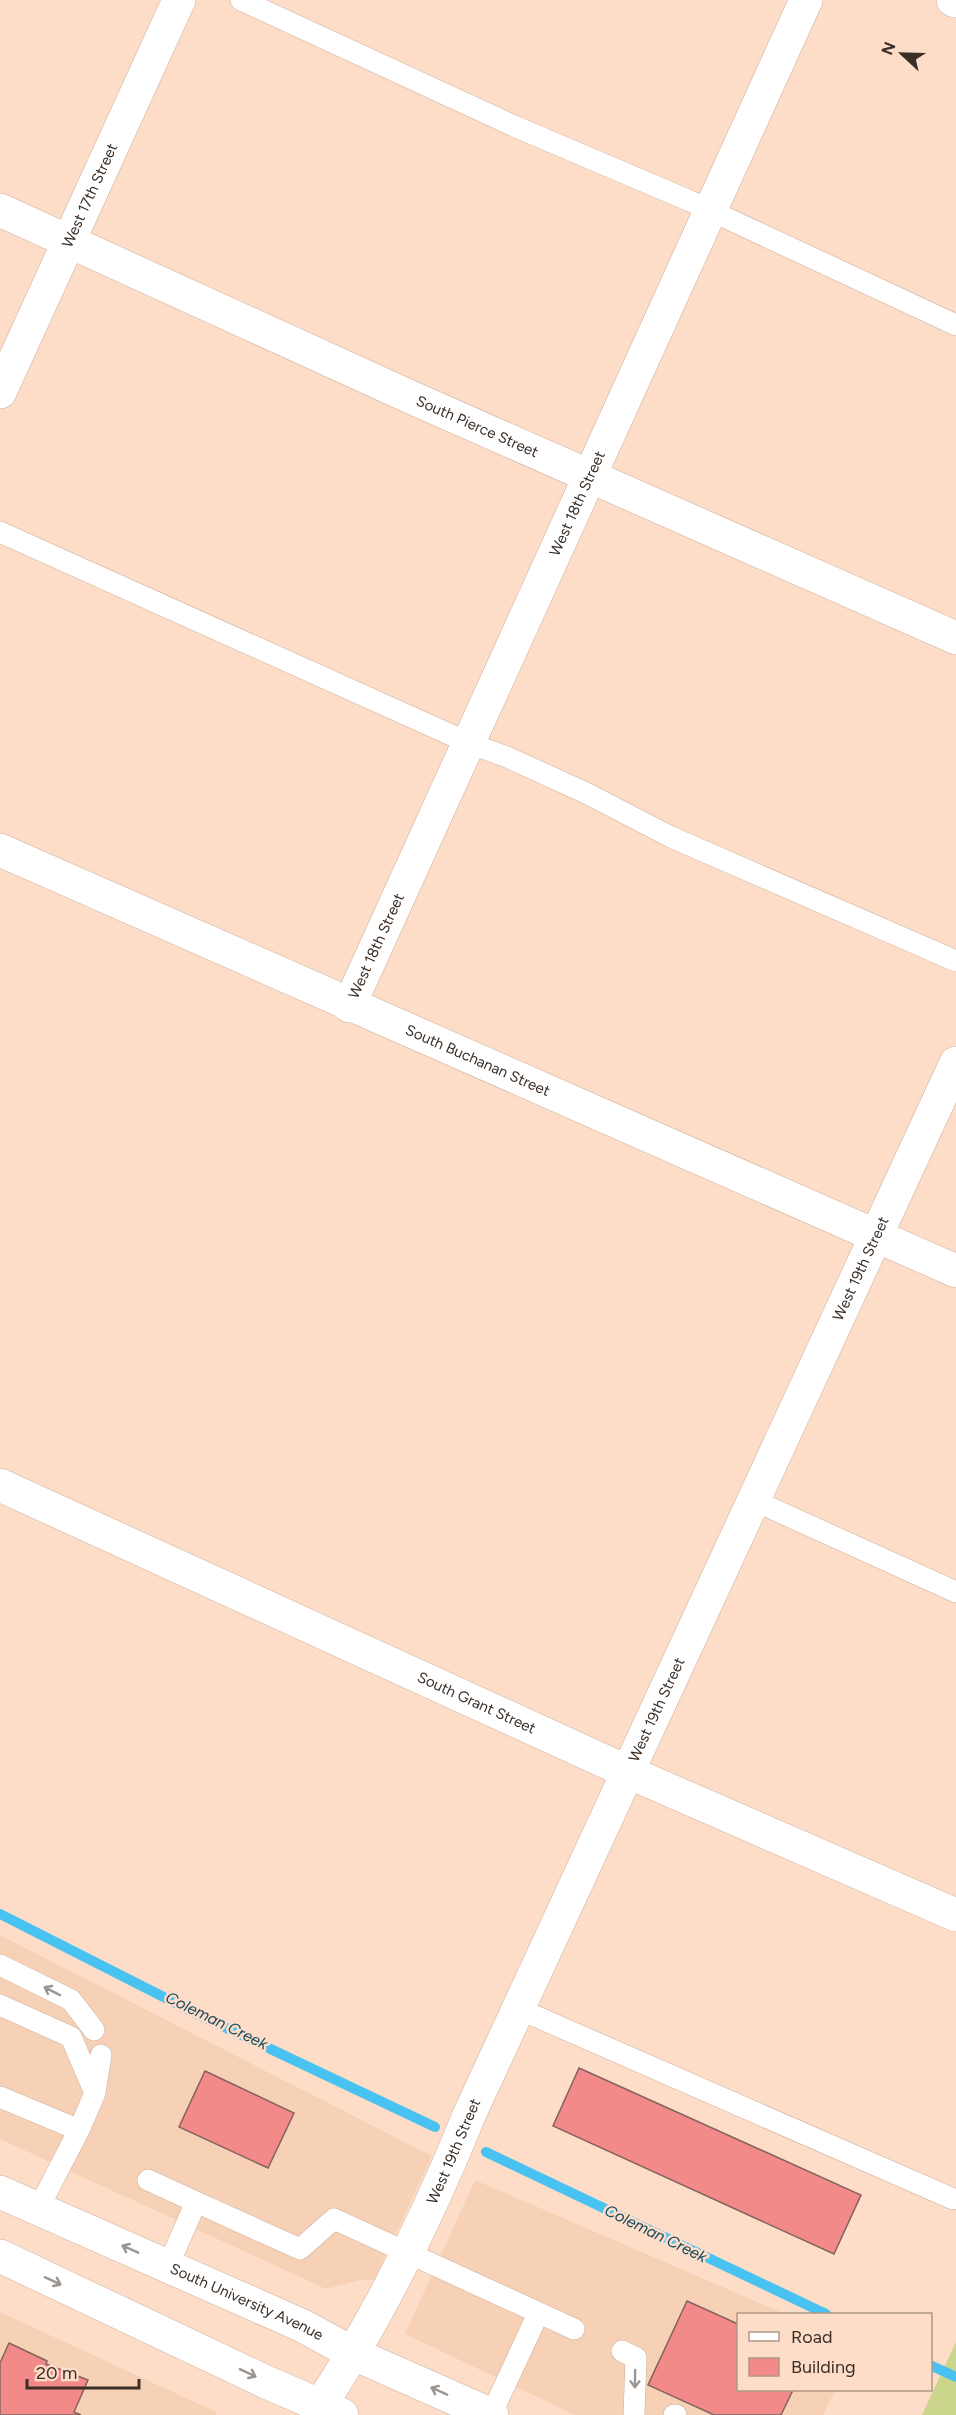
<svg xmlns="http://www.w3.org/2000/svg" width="956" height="2415" font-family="Figtree,sans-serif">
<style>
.built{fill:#f7d1b6}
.green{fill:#cbd58c}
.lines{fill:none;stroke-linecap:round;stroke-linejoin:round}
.stream{stroke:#47c2f1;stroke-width:10}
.building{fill:#f28a89;stroke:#856261;stroke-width:1.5}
.lane-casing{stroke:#ccae99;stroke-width:22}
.street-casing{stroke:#ccae99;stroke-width:34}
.secondary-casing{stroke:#ccae99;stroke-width:34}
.lane{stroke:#fff;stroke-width:21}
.street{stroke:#fff;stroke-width:33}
.secondary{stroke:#fff;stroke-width:33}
.oneway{stroke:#9c9692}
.labels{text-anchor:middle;stroke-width:5;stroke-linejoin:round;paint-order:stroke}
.street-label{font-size:15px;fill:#3a2e26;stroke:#fdddc8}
.water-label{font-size:16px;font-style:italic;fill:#16495d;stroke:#fdddc8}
</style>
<rect width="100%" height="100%" fill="#fdddc8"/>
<!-- built -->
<path class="built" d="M0 1935 432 2156 374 2280H361L326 2289 0 2139Z
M475 2180 785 2314H738V2390H835L823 2415H575L405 2334Z
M0 2312 216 2412 217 2415H0Z"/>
<!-- green -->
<path class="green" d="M956 2342V2415H922L955 2344Z"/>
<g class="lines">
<!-- stream -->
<path class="stream" d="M0 1914 199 2015 435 2127
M486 2152 826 2314
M930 2365 956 2377"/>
</g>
<!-- building -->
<path class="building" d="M579 2068 861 2195 834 2254 553 2126Z
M205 2071 294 2113 268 2168 179 2127Z
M687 2301 738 2324V2390H793L781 2415H714L648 2385Z
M9 2343 47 2361 46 2364 88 2380 74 2412 81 2415H0V2363Z"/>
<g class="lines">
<!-- lane casing -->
<g class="lane-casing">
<path id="lane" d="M241 0 514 126 690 201 956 325
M0 532 469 743 507 757 586 793 671 837 956 961
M753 1500 956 1592
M0 1965 71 2000 94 2030
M0 2005 71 2037 95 2093 79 2130 38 2209
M519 2009 953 2199
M95 2092 101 2055
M0 2097 79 2130
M148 2180 196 2202
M168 2266 196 2202 300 2249 334 2219 574 2329
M622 2351 636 2358 634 2415
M491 2415 538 2314
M674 2415H676"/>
</g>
<!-- street casing -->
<g class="street-casing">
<g id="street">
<path d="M953 0 956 1"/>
<path id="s1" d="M0 210 406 395 956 638"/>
<path id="s2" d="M0 392 179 0"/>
<path id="s3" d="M0 850 956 1271"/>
<path id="s4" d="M349 1006 806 0"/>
<path id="s5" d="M0 1485 628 1772 956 1915"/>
</g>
</g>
<!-- secondary casing -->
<g class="secondary-casing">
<g id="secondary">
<path id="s6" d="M0 2192 303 2326 354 2354 492 2415"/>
<path d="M0 2256 266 2382 342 2415"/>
<path id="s7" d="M320 2406C380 2314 429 2215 470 2113L956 1063"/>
</g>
</g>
<!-- lane -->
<use href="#lane" class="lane"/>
<!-- street -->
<use href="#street" class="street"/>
<!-- secondary -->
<use href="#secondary" class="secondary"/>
</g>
<!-- one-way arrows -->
<defs><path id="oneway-shaft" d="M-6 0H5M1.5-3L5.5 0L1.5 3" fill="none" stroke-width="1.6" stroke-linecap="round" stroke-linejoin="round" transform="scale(1.5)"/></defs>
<g class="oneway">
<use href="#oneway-shaft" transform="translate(52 1991) rotate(-153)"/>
<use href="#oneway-shaft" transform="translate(130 2249) rotate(-156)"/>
<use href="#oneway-shaft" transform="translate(53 2281) rotate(25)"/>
<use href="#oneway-shaft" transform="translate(248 2373) rotate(25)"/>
<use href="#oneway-shaft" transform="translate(635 2379) rotate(91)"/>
<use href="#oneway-shaft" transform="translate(439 2391) rotate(-156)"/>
</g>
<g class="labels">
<!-- street labels -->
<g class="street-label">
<text dy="5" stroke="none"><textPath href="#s2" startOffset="216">West 17th Street</textPath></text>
<text dy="5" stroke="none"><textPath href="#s1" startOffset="524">South Pierce Street</textPath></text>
<text dy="5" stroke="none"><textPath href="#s4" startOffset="552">West 18th Street</textPath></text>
<text dy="5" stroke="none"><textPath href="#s4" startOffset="66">West 18th Street</textPath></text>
<text dy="5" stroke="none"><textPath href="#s3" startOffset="522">South Buchanan Street</textPath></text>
<text dy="5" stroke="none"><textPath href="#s7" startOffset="1260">West 19th Street</textPath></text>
<text dy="5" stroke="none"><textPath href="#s5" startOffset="524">South Grant Street</textPath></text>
<text dy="5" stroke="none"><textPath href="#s7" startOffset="774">West 19th Street</textPath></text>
<text dy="5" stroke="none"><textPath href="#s7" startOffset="288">West 19th Street</textPath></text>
<text dy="5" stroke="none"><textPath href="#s6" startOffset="270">South University Avenue</textPath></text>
</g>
<!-- water labels -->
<g class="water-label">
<text transform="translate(217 2020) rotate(26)" y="6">Coleman Creek</text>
<text transform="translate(656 2233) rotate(26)" y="6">Coleman Creek</text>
</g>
</g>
<!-- legend -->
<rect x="737" y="2313" width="195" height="78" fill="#fdddc8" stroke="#af9787" stroke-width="1.5"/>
<rect x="749" y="2332" width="30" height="9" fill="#ffffff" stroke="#af9787" stroke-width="1.5"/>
<text x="791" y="2343" font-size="18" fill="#3a2e26">Road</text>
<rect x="749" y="2358" width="30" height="18" fill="#f28a89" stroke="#af9787" stroke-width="1.5"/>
<text x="791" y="2373" font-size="18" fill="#3a2e26">Building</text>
<!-- north arrow -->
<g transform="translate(902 54) rotate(292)" stroke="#fdddc8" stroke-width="4.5" paint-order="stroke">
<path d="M0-4.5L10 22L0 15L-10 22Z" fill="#3a2e26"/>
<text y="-9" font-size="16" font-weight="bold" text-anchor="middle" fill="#3a2e26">N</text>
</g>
<!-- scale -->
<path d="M27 2379v9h112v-9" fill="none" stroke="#3a2e26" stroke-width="3"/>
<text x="36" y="2379" font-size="18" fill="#3a2e26" stroke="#fdddc8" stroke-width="4.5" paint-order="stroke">20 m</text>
</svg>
